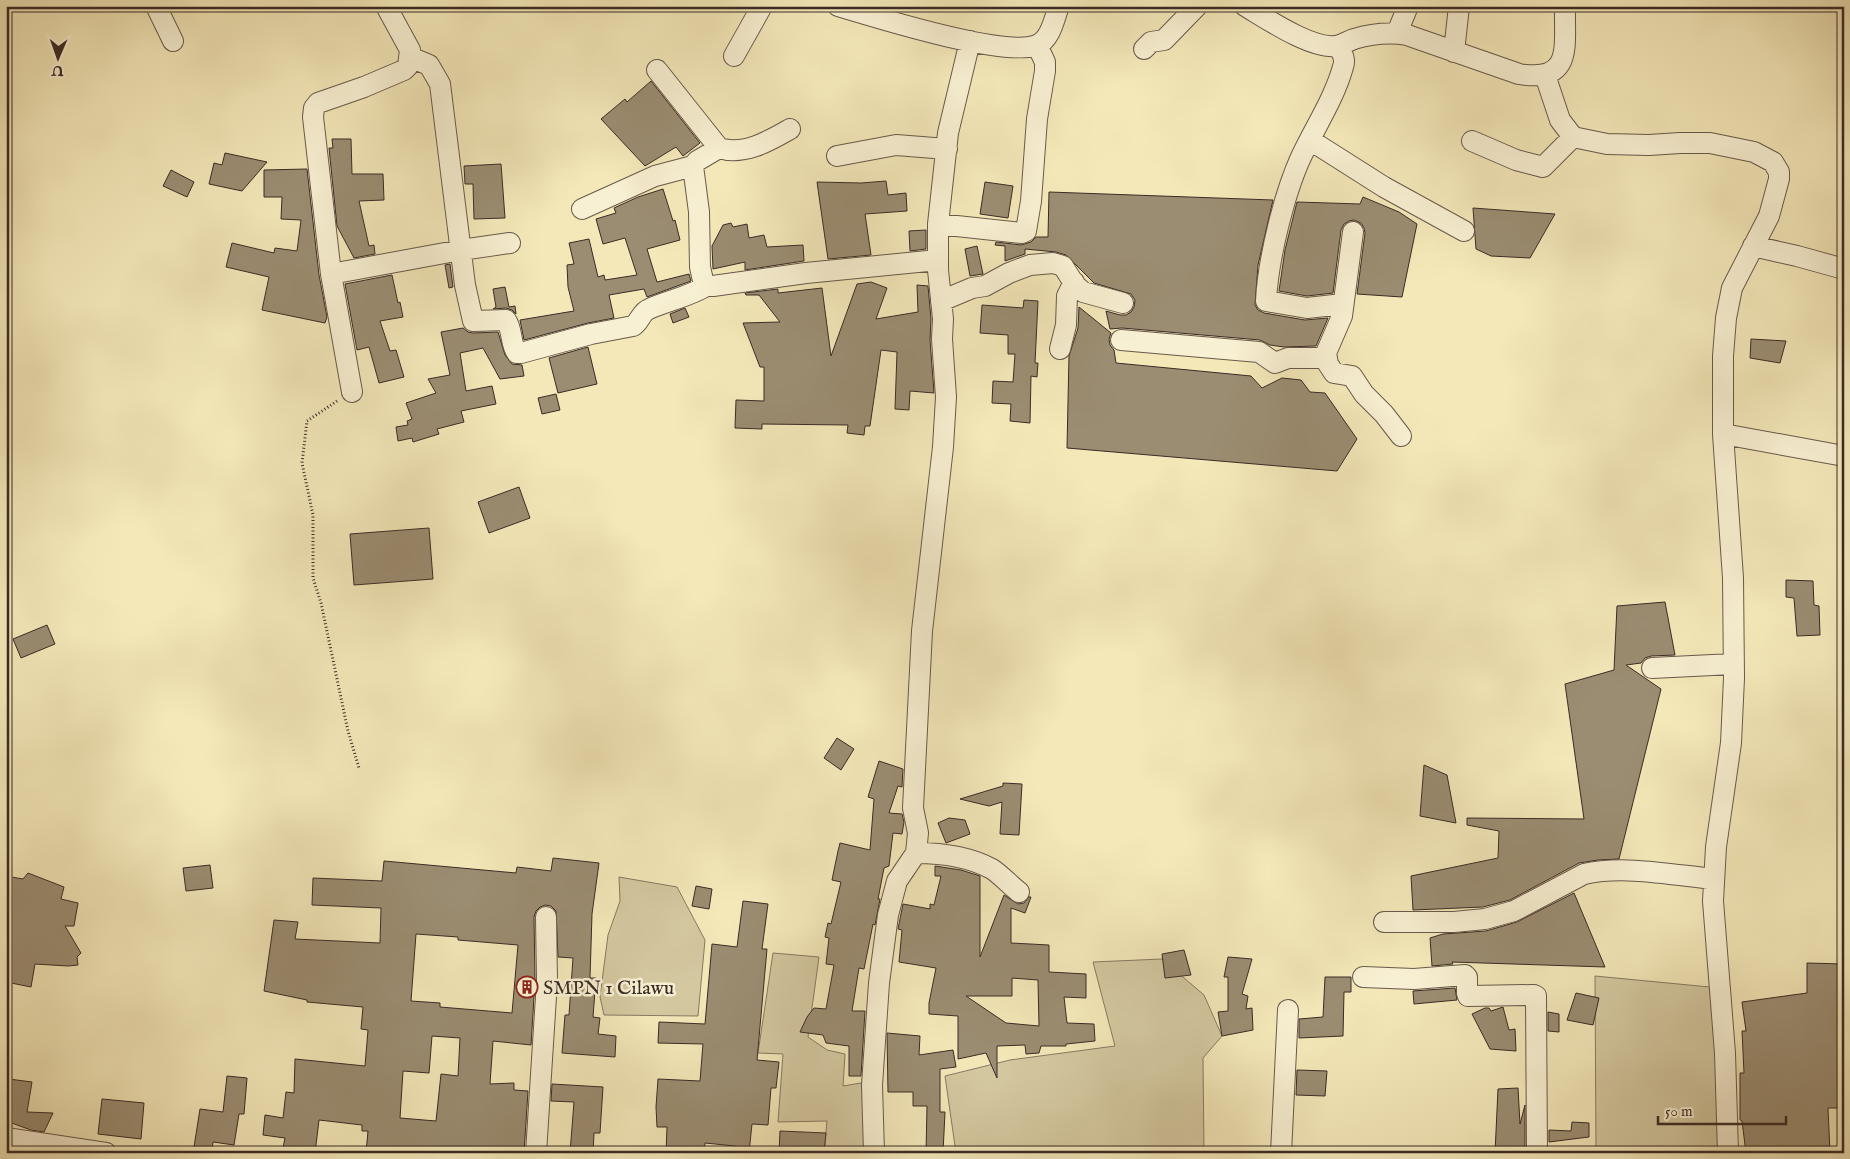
<svg xmlns="http://www.w3.org/2000/svg" width="1850" height="1159" font-family="'IM FELL English',serif">
<style>
.green{fill:#d4c8a0;stroke:#877a63}
.building{fill:#9b8d72;stroke:#3a2b26;fill-rule:evenodd}
.lines{fill:none;stroke-linecap:round;stroke-linejoin:round}
.minor-casing{stroke:#685a4b;stroke-width:22}
.path{stroke:#3a2b26;stroke-width:3;stroke-dasharray:1 2.5;stroke-linecap:butt}
.minor{stroke:#f8f0d2;stroke-width:20}
.labels{text-anchor:middle;stroke-width:5;stroke-linejoin:round;paint-order:stroke}
.poi-label{font-size:20px;fill:#3a2b26;stroke:#f8f0d2;text-anchor:start}
</style>
<rect width="100%" height="100%" fill="#f4e8b9"/>
<filter id="stains"><feTurbulence type="fractalNoise" baseFrequency=".004" numOctaves="4"/><feColorMatrix values="0 0 0 0 .2 0 0 0 0 .09 0 0 0 0 .02 0 0 0 .5 -.17"/></filter>
<radialGradient id="worn" r=".72"><stop offset=".6" stop-color="#630" stop-opacity="0"/><stop offset="1" stop-color="#630" stop-opacity=".3"/></radialGradient>
<!-- green -->
<path class="green" d="M619 877 677 887 705 940 698 1016 604 1015 600 997 608 935 620 901Z
M773 953 819 957 808 1037 827 1050 845 1054 843 1086 867 1082 868 1153H824L827 1121 778 1122 783 1054 758 1053Z
M1162 959 1204 995 1222 1036 1203 1058 1204 1153H956L945 1076 1010 1060 1115 1046 1093 962Z
M1595 976 1720 988V1153H1596Z"/>
<!-- building -->
<path class="building" d="M651 81 700 143 683 156 676 147 645 166 601 119 625 99 627 102Z
M332 139H351L352 174H383L384 200 359 201 369 246 374 245 375 254 354 258 337 226 329 148H333Z
M225 153 267 162 242 191 209 184 214 163 222 165Z
M501 164 505 218 474 219 473 184H465L464 166Z
M307 169 319 275 327 317 325 323 262 310 269 277 226 267 232 243 274 253 275 248 297 251 301 220 281 219 282 197H264V170Z
M171 170 194 182 187 197 163 186Z
M886 181 888 195 906 193 907 211 865 214 871 255 828 259 817 182 861 183Z
M985 182 1013 186 1008 218 980 214Z
M663 189 673 221 675 220 680 240 647 249 657 282 689 274 691 281 647 297 644 289 609 295 614 318 588 323 524 340 520 320 574 311 568 287 567 265 574 264 569 243 589 239 598 277 604 275 605 280 637 275 625 238 603 244 596 219 616 213 614 208 638 197Z
M1049 192 1273 200 1258 265 1255 305 1258 310 1264 313 1305 320 1328 318 1316 346 1284 347 1270 345 1260 340 1122 328 1110 329 1106 311 1120 315H1126L1131 312 1134 307 1135 300 1131 294 1094 283 1066 255 1056 252 1025 249V254L1005 261V246L995 245 996 242 1021 245 1031 242 1036 237H1048Z
M1363 197 1399 212 1417 224 1402 297 1357 294 1365 233 1364 228 1361 223 1354 220 1349 221 1344 224 1341 230 1333 293 1307 296 1279 291 1285 250 1297 202 1360 204Z
M1473 208 1555 214 1530 258 1491 256 1476 249Z
M731 223 733 227 747 224 749 238 764 235 767 247 803 245 804 261 745 270V262L713 269 712 246 723 225Z
M926 230V249L910 251 909 231Z
M977 246 983 274 970 276 965 249Z
M450 264 453 287 449 288 445 265Z
M392 275 398 303 400 302 403 317 380 321 390 351 396 350 404 377 379 383 369 347 357 350 345 284Z
M871 282 887 288 876 319 918 312 917 285 928 286 931 319 930 340 934 393 910 391 909 410 895 409 897 352 881 350 870 426H865L864 435 847 433 848 425 762 424V429L735 428 736 400 764 401V367H760L743 323 780 322 759 295H746L745 293 778 289V293L822 288 831 356 857 284Z
M505 287 509 307 515 306 516 314 512 310 506 308 493 309 496 307 493 289Z
M1024 300 1038 301 1035 363H1038L1037 377 1031 376 1030 423 1010 421 1011 404 992 403 993 381 1013 382 1015 354H1008V335L980 333 982 305 1023 308Z
M1079 307 1111 333 1109 339 1110 345 1114 350 1116 363 1251 376 1262 388 1282 378 1301 380 1310 392 1325 393 1357 439 1337 471 1067 448 1069 356 1078 328Z
M685 308 689 317 673 323 670 314Z
M463 328 468 332 473 333 498 332 505 355 512 364 522 365 524 376 500 379 483 348 460 353 466 391 492 386 496 404 461 411 464 422 437 429 439 434 413 442 412 438 398 441 396 427 408 425 407 421 412 419 406 403 436 393 428 379 450 375 441 332Z
M1751 339 1786 341 1780 363 1750 358Z
M588 347 597 384 558 393 549 358Z
M556 394 560 410 542 414 538 398Z
M519 487 530 518 489 533 478 502Z
M429 528 433 579 354 585 350 534Z
M1786 580 1813 581 1814 605 1819 606 1820 635 1797 636 1794 598 1786 597Z
M1665 602 1675 655 1651 656 1645 658 1641 663 1626 665 1661 689 1619 859 1598 860 1579 863 1510 900 1483 907 1413 910 1411 876 1498 858 1499 831 1467 825V818L1584 819 1565 684 1614 670 1617 606Z
M47 625 55 644 21 658 13 639Z
M837 738 854 749 841 770 824 758Z
M879 761 903 769 902 787 898 786 889 813 902 814 904 822 902 834 893 833 889 866 884 868 878 899H880L875 925 873 924 864 969 859 968 852 1011H865L861 1076H849V1046L826 1043 823 1035 800 1032 807 1017 814 1008 826 1009 834 965 826 964 829 938 825 937 828 923 831 924 841 882 832 880 838 851 840 843 870 850 874 799 868 797Z
M1424 765 1447 775 1456 823 1420 816Z
M1003 783 1022 784 1019 835 1000 834 1002 802 989 806 960 799 1003 786Z
M949 818 965 820 970 834 946 843 938 823Z
M553 858 599 863 592 914 590 978H596L593 1017 600 1018 598 1034 616 1036 615 1057 562 1053 565 1015H569L573 958 558 957 556 911 551 906 545 905 540 907 536 911 534 917 535 981 531 1045 493 1041 490 1084 514 1083V1090L528 1091 524 1153H443L393 1149V1153H366L368 1131H362V1125L319 1120 315 1153H282L285 1138 263 1135 265 1115 283 1118 286 1092 294 1093 295 1059 365 1066 368 1030 361 1029 363 1007 307 1002V1000L264 991 274 920 298 922 295 939 380 943 381 908 312 905 313 878 382 881 384 861 516 873 517 867 551 871ZM416 934 458 937V940L518 945 512 1013 440 1007V1003L411 1001ZM432 1036 460 1038 458 1076 441 1074 436 1121 400 1118 403 1071 429 1073Z
M210 865 213 888 186 891 183 868Z
M935 866 961 870 980 876V957L1004 895 1018 904 1024 903 1029 897H1031L1025 913 1011 908V943L1049 945V972L1086 974V998L1064 997 1067 1023 1094 1024 1095 1041 1066 1044V1046H1041L1039 1053 1026 1054 1025 1045 997 1046V1078L986 1053 958 1059V1016L929 1014V1003L936 968 899 962 902 930 898 929 903 904 930 909V904L934 905 941 876H935ZM1012 978 1038 980 1039 1026 1006 1023 966 996H1012Z
M28 873 64 887 61 899 78 903 74 926H65L81 953 77 957 78 965 68 966 35 964 31 987 6 982V958L9 942 6 941V876L23 879Z
M696 886 712 889 709 909 692 906Z
M1574 893 1605 967 1452 962 1453 964 1432 966 1430 938 1443 934 1486 931 1517 922Z
M743 901 768 904 762 949H767L757 1060 779 1062 776 1088H771L768 1125 752 1124 749 1153H734L735 1146 705 1143 704 1153H666L667 1127H657L656 1107 658 1079 700 1081 703 1044 658 1043 659 1022 705 1024 712 944 737 947Z
M1184 950 1191 975 1165 978 1162 954Z
M1228 957 1252 959 1242 994 1248 996 1246 1009 1252 1008 1253 1030 1222 1036 1218 1012 1228 1011V977H1224Z
M1807 963 1842 964 1841 1007 1844 1008 1843 1108H1828L1830 1153H1746L1742 1121 1740 1120V1073H1744L1742 1031H1746L1742 1002 1807 993Z
M1325 977H1351V992H1344L1343 1036 1299 1038V1019L1323 1017Z
M1455 988 1457 1000 1414 1004 1413 991Z
M1576 993 1599 998 1593 1025 1567 1020Z
M1503 1007 1509 1030 1515 1029 1516 1051 1490 1049 1472 1014 1485 1008H1489L1491 1011Z
M1548 1012 1559 1014V1032L1548 1031Z
M887 1033 920 1036 919 1055 953 1050 956 1067 940 1069V1112H945L943 1153H926L927 1106H913V1092H888Z
M1297 1070 1327 1071 1325 1096 1296 1095Z
M227 1076 247 1078 244 1114H239L234 1145 213 1142 212 1150 194 1147 200 1109 223 1112Z
M9 1079 32 1082 27 1112 53 1113 44 1132 31 1130 6 1121V1105H10Z
M552 1084 603 1087 600 1133H594L593 1153H570L574 1102 551 1101Z
M1518 1088 1520 1124 1525 1105V1153H1495L1498 1089Z
M102 1099 144 1103 141 1139 98 1134Z
M1572 1122 1589 1123V1137L1549 1142V1130L1571 1131Z
M780 1131 826 1133 824 1153 779 1152Z"/>
<g class="lines">
<!-- minor casing -->
<g class="minor-casing">
<path id="minor" d="M156 6 173 41
M838 6C875 17 1005 58 1037 45 1051 39 1054 19 1059 6
M1245 6C1267 19 1311 49 1336 46 1342 45 1348 41 1354 39 1371 34 1389 32 1407 35L1519 74C1574 83 1564 46 1565 6
M1397 33 1408 6
M1338 46C1342 53 1346 59 1343 67 1334 99 1315 127 1301 157 1284 194 1268 260 1266 301L1307 308 1343 304
M1144 49 1151 42 1164 40 1197 6
M1454 52 1459 6
M734 56 762 6
M410 57 429 65 440 84 465 285 473 321 506 320C513 330 510 344 517 353H521L591 334 633 326C640 322 641 312 649 309 669 300 689 297 708 285
M657 70 719 148
M1545 75 1560 120 1573 137 1607 144 1649 145 1680 143H1710L1754 152 1773 162 1779 172V179L1769 216 1732 288 1726 318 1723 356V434L1733 578 1734 678 1731 743 1716 847 1713 901 1725 1053 1728 1153
M790 129C769 141 744 156 719 148L697 161 693 166 699 212 700 267 704 285 713 286 806 273 938 260
M1310 140 1384 187 1464 231
M1472 141 1516 160 1543 167 1573 137
M837 156 896 145 947 149
M582 209 655 176 693 166
M938 224 1022 233 1026 231 1031 201 1037 119 1045 71V62L1037 45
M1353 232 1342 316 1326 353 1328 364 1334 373 1352 376 1364 394 1384 414 1401 436
M1753 246 1797 256 1844 269
M331 274 461 250 510 243
M941 301 972 288 985 286 1009 273 1030 265 1053 263 1063 266 1075 285 1083 292 1123 303
M1121 340 1259 352 1275 363 1288 358H1327
M1060 349 1066 325 1067 296 1074 282
M352 392 331 274 313 117 314 108 318 103 364 87 404 70 408 66 410 50 386 6
M1723 434 1844 456
M1652 668 1733 664
M916 853C942 853 968 856 992 869 1001 875 1010 885 1019 892
M1384 922H1454L1485 919 1514 911 1584 874C1624 865 1673 875 1714 879
M1363 977 1414 979 1465 975 1467 977V993L1468 996 1534 995 1536 996 1537 1153
M6 1138 106 1153
M536 1153 547 981 546 917
M874 1153 872 1085 879 983 888 915 897 881 916 853 918 833 913 808 922 631 943 447 946 397 942 339 943 319 938 270V224L948 133 970 41
M1281 1153 1288 1010"/>
</g>
<!-- path -->
<path class="path" d="M337 401 307 421 302 463 313 515V578L321 603 348 731 359 768"/>
<!-- minor -->
<use href="#minor" class="minor"/>
</g>
<!-- icons -->
<defs>
<g id="building-ring" transform="scale(1.125)"><circle r="9.5" fill="#f8f0d2" stroke="#8f2418" stroke-width="1.5"/><path d="M-4-6H4V6H1V3H-1V6H-4ZM-2.5-4.3h1.7v1.8h-1.7ZM.8-4.3h1.7v1.8H.8ZM-2.5-1h1.7V.8h-1.7ZM.8-1h1.7V.8H.8Z" fill="#8f2418"/></g>
</defs>
<g fill-rule="evenodd">
<use href="#building-ring" x="527" y="987"/>
</g>
<g class="labels">
<!-- poi labels -->
<g class="poi-label">
<text x="543" y="994">SMPN 1 Cilawu</text>
</g>
</g>
<!-- margin -->
<rect width="1850" height="1159" fill="none" stroke="#f4e8b9" stroke-width="25"/>
<rect x="8" y="8" width="1835" height="1144" fill="none" stroke="#3a2b26" stroke-width="2.5"/>
<rect x="12" y="12" width="1825" height="1134" fill="none" stroke="#3a2b26"/>
<!-- north arrow -->
<g transform="translate(58 58) rotate(182)" stroke="#f8f0d2" stroke-width="4" paint-order="stroke">
<path d="M0-4L9 19L0 12L-9 19Z" fill="#3a2b26"/>
<text y="-8" font-size="14" font-weight="bold" text-anchor="middle" fill="#3a2b26">U</text>
</g>
<!-- scale -->
<path d="M1658 1116v8h128v-8" fill="none" stroke="#3a2b26" stroke-width="2.5"/>
<text x="1665" y="1116" font-size="15" fill="#3a2b26" stroke="#f8f0d2" stroke-width="4" paint-order="stroke">50 m</text>
<rect width="100%" height="100%" filter="url(#stains)"/>
<rect width="100%" height="100%" fill="url(#worn)"/>
</svg>
